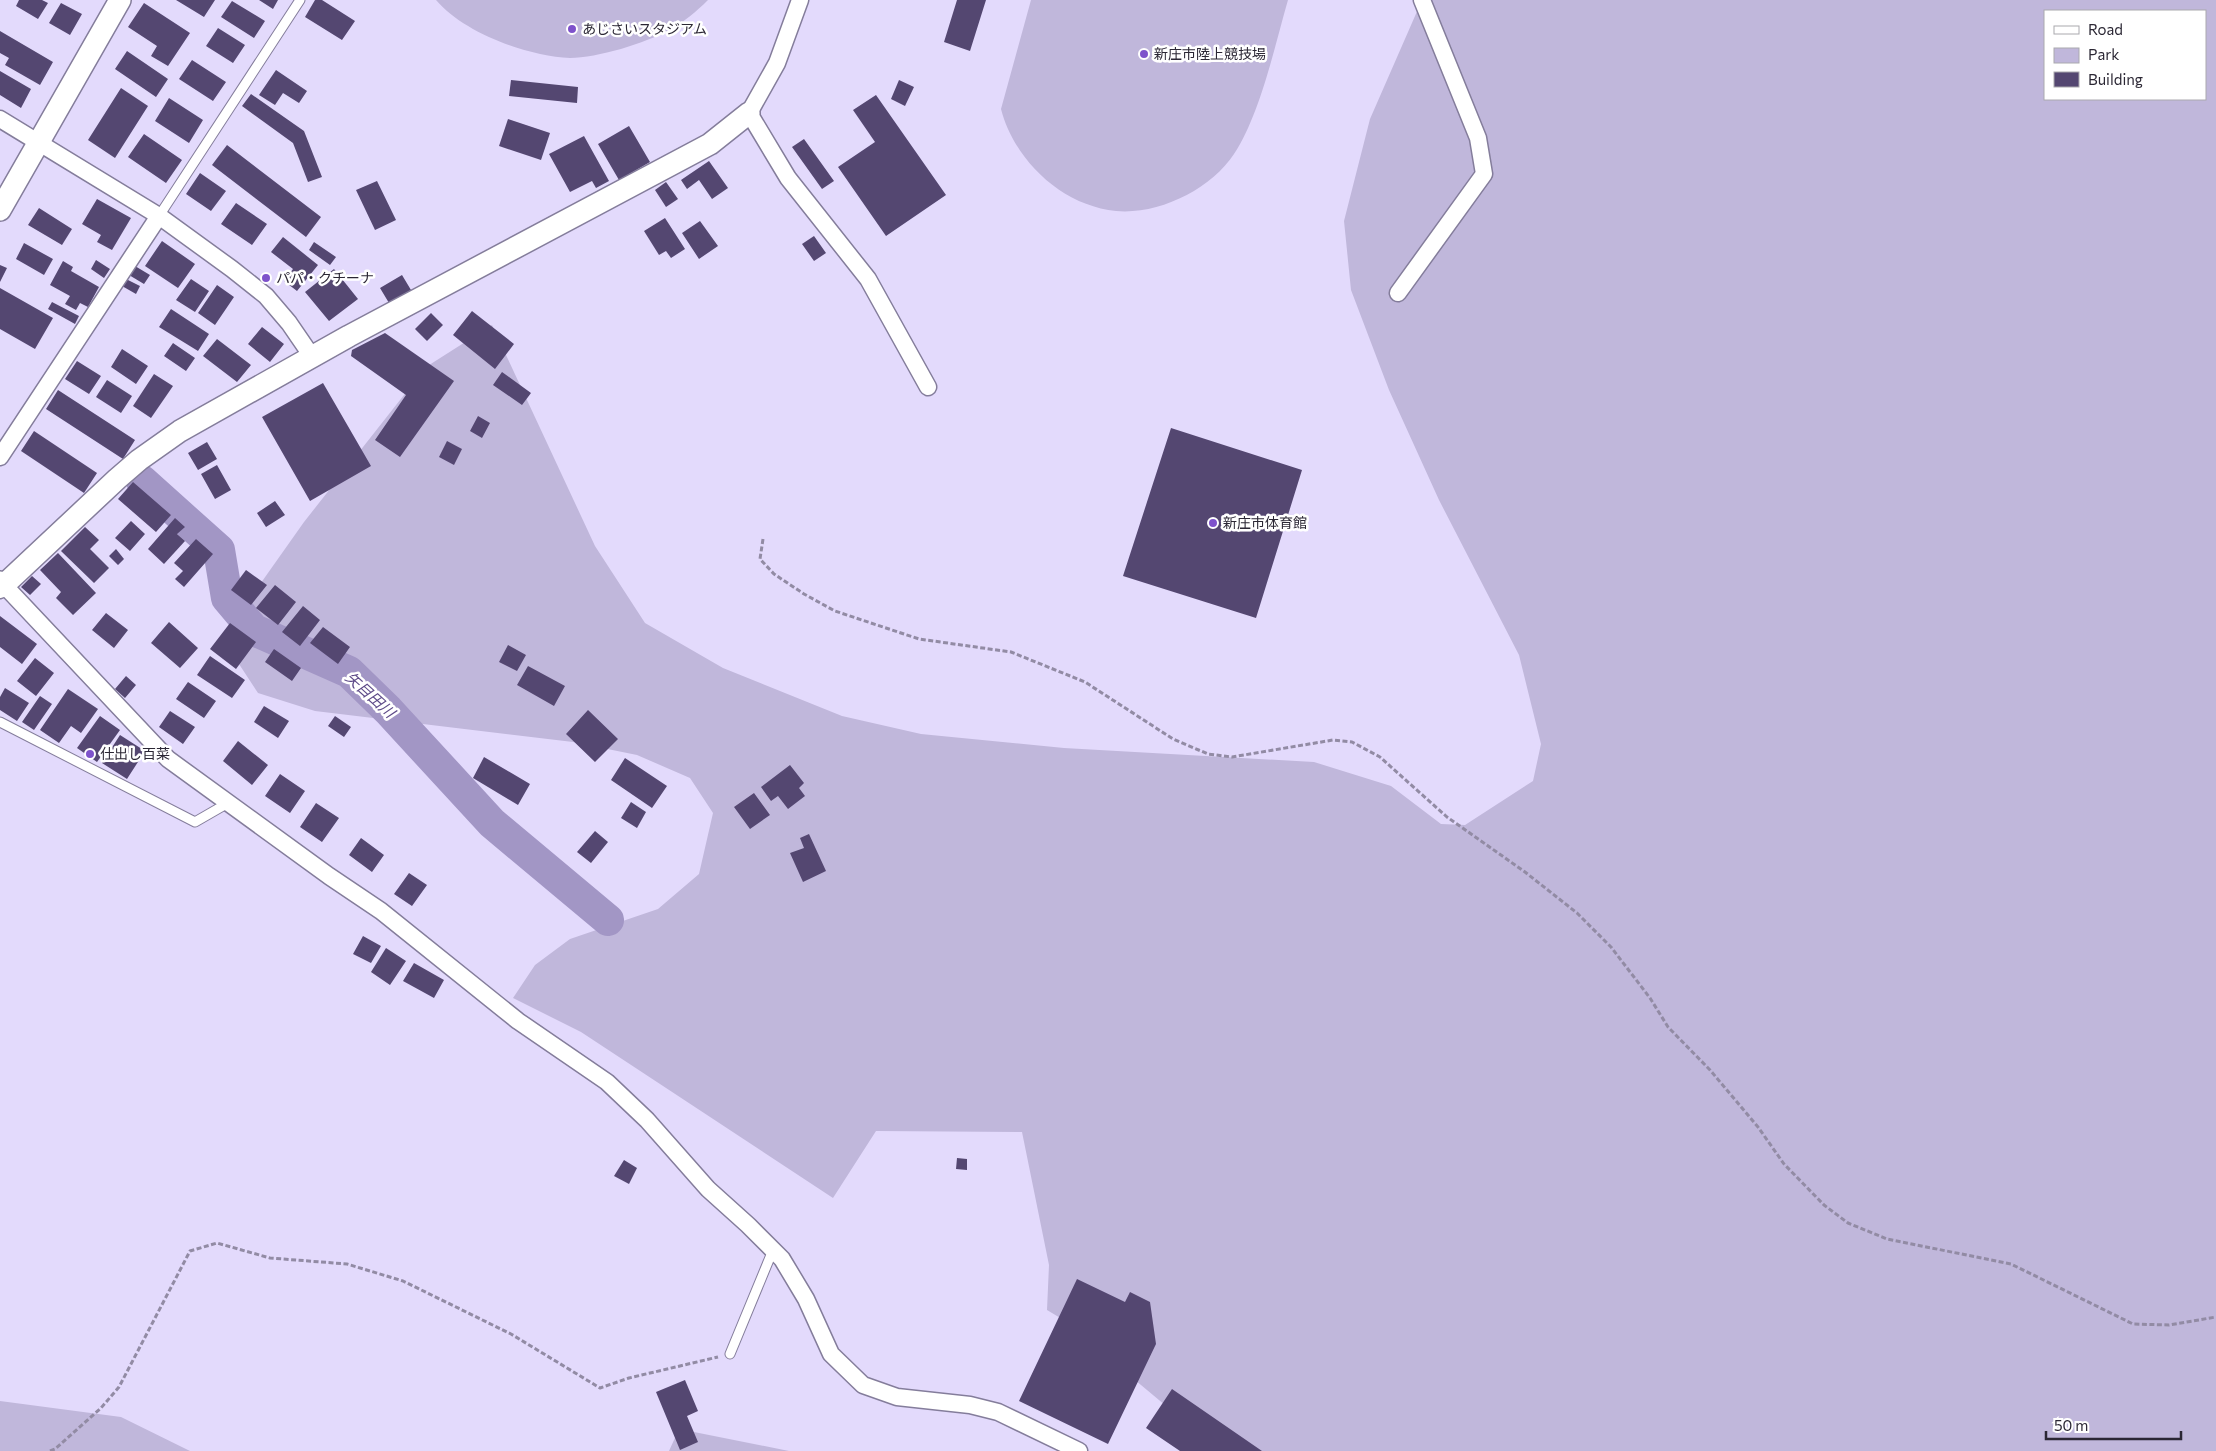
<svg xmlns="http://www.w3.org/2000/svg" width="2216" height="1451" font-family="Commissioner,'Noto Sans JP',sans-serif">
<style>
.green{fill:#c0b7db;fill-rule:evenodd}
.lines{fill:none;stroke-linecap:round;stroke-linejoin:round}
.river{stroke:#a296c5;stroke-width:32}
.building{fill:#544771}
.service-casing{stroke:#847d9b;stroke-width:11}
.minor-casing{stroke:#847d9b;stroke-width:19}
.tertiary-casing{stroke:#847d9b;stroke-width:24}
.path{stroke:#928ba4;stroke-width:3;stroke-dasharray:5 2.5;stroke-linecap:butt}
.service{stroke:#fff;stroke-width:9}
.minor{stroke:#fff;stroke-width:16}
.tertiary{stroke:#fff;stroke-width:21}
.poi-dot{fill:#7e52cb;stroke:#fff;stroke-width:2}
.labels{text-anchor:middle;stroke-width:5;stroke-linejoin:round;paint-order:stroke}
.poi-label{font-size:14px;fill:#2b2734;stroke:#fff;text-anchor:start}
.water-label{font-size:15px;font-style:italic;fill:#5d4a88;stroke:#fff}
</style>
<rect width="100%" height="100%" fill="#e3dafc"/>
<!-- green -->
<path class="green" d="M436 0H708C697 11 683 23 669 30 646 43 597 58 570 58 527 56 464 33 436 0Z
M1031 0H1288C1275 45 1260 115 1234 154 1211 189 1159 215 1116 211 1062 206 1014 160 1001 109Z
M1422 0H2216V1451H1220L1062 1319 1047 1310 1049 1265 1022 1132 876 1131 833 1198 581 1032 513 998 535 965 570 939 658 909 699 874 713 813 690 778 637 755 573 742 315 711 258 693 222 638 304 522 426 367 492 325 595 546 645 623 723 668 842 716 921 734 1064 748 1314 762 1391 786 1441 824 1465 825 1533 781 1541 744 1519 655 1439 500 1389 390 1351 290 1344 221 1370 119ZM2045 11H2205V99H2045Z
M0 1401 121 1417 190 1451H0Z
M679 1429 789 1451H669Z"/>
<g class="lines">
<!-- river -->
<path class="river" d="M142 481 219 550 227 598 254 630 349 672 388 710 492 823 608 920"/>
</g>
<!-- building -->
<path class="building" d="M19 0H42L48 3 38 19 16 6Z
M176 0H215L204 17Z
M259 0H278L273 9Z
M315 0H322L355 21 342 40 305 17Z
M957 0H986L970 51 944 42Z
M232 1 265 21 254 38 221 17Z
M61 3 82 14 70 35 49 23Z
M144 3 190 33 168 66 151 56 157 46 128 27Z
M218 28 245 45 233 63 206 46Z
M0 31 53 62 40 85 5 65 9 58 0 53Z
M127 51 168 79 156 97 115 69Z
M192 60 226 82 213 101 179 79Z
M276 70 307 91 299 103 283 93 275 105 259 95Z
M0 71 31 89 21 108 0 95Z
M511 80 578 87 577 103 509 96Z
M899 80 914 87 905 106 891 99Z
M121 88 148 106 115 158 88 140Z
M251 94 304 131 322 177 308 182 293 143 242 106Z
M876 95 946 195 886 236 838 167 875 142 853 110Z
M169 98 203 120 189 143 155 121Z
M508 119 550 133 541 160 499 146Z
M629 126 650 162 619 180 598 144Z
M144 134 182 160 166 183 128 157Z
M584 136 609 181 596 188 592 181 570 192 549 154Z
M804 139 834 181 822 189 792 147Z
M227 145 321 217 306 237 212 165Z
M709 161 728 188 712 199 699 180 687 189 681 180Z
M200 173 226 191 211 211 186 194Z
M377 181 396 220 375 230 356 190Z
M666 182 678 199 666 207 655 190Z
M97 199 131 218 112 250 97 242 101 235 82 224Z
M236 203 267 224 252 245 221 224Z
M39 208 72 229 62 245 28 225Z
M665 218 685 249 671 258 666 251 659 255 644 231Z
M700 221 718 246 699 259 682 233Z
M814 236 826 253 814 261 802 244Z
M283 237 318 265 297 291 284 281 293 269 271 252Z
M162 241 195 264 178 288 145 266Z
M314 242 336 257 330 265 309 250Z
M24 243 53 259 44 275 16 259Z
M96 260 110 269 104 278 91 269Z
M63 261 73 267 71 271 99 287 88 307 80 303 76 310 65 304 70 296 50 285Z
M0 265 7 268 0 282Z
M135 266 150 275 144 284 129 275Z
M334 269 358 299 329 321 305 292Z
M402 275 411 290 389 303 380 288Z
M126 279 140 286 136 294 122 286Z
M191 279 209 291 195 312 176 300Z
M217 285 234 297 215 325 198 313Z
M0 288 53 318 35 349 0 329Z
M52 302 79 316 75 324 48 309Z
M171 309 209 334 198 351 159 327Z
M472 311 514 344 495 369 453 335Z
M431 313 443 325 427 341 415 329Z
M262 327 284 344 270 362 248 344Z
M385 333 454 381 400 457 375 440 406 395 351 356 352 350Z
M217 339 251 365 237 382 203 356Z
M173 343 195 358 186 371 164 356Z
M122 349 148 366 136 384 111 367Z
M77 361 101 376 89 394 65 379Z
M502 372 531 393 522 405 493 385Z
M154 374 173 386 151 418 133 406Z
M107 380 132 396 121 413 96 397Z
M323 383 371 466 310 501 262 417Z
M58 390 135 440 123 459 46 409Z
M478 416 490 423 482 438 470 431Z
M1171 428 1302 470 1256 618 1123 576Z
M34 431 97 473 84 493 21 451Z
M447 441 462 449 454 465 439 457Z
M207 442 217 459 198 470 188 453Z
M217 465 231 490 215 499 201 474Z
M133 482 171 515 156 532 118 499Z
M275 501 285 515 266 527 257 513Z
M175 518 185 527 177 534 185 541 164 564 148 549Z
M131 521 145 534 130 551 115 538Z
M85 527 99 540 90 549 109 568 94 583 61 551Z
M196 539 213 554 184 587 175 579 183 571 174 563Z
M116 549 124 559 118 565 109 556Z
M58 553 96 593 73 615 56 598 61 592 40 570Z
M246 570 267 585 251 605 231 590Z
M32 576 41 584 30 595 21 587Z
M275 585 296 602 278 625 256 608Z
M303 606 320 620 300 646 282 632Z
M106 613 128 630 114 648 92 630Z
M0 616 37 644 22 664 0 647Z
M169 622 198 648 180 668 151 643Z
M230 623 256 642 236 669 210 649Z
M323 627 350 647 338 664 310 643Z
M508 645 526 655 517 671 499 662Z
M274 649 301 668 292 681 265 662Z
M210 656 245 680 232 698 197 675Z
M35 658 54 673 36 696 17 681Z
M528 666 565 686 554 706 517 685Z
M126 676 136 685 125 698 115 689Z
M188 682 216 701 204 718 176 699Z
M5 688 29 703 17 721 0 710V697Z
M68 689 98 709 81 733 71 726 59 743 40 730Z
M40 696 52 704 34 730 22 722Z
M264 706 289 721 278 738 254 722Z
M588 710 618 739 595 762 566 734Z
M170 711 195 727 183 744 159 727Z
M100 716 120 730 97 762 77 748Z
M335 716 351 727 344 737 328 726Z
M120 735 145 751 127 779 102 763Z
M238 741 268 765 252 785 223 761Z
M484 757 530 784 518 805 473 778Z
M625 758 667 786 652 808 611 780Z
M790 765 804 783 799 788 805 796 788 809 778 796 771 801 761 787Z
M280 774 305 791 290 813 265 796Z
M754 793 770 815 750 829 734 807Z
M631 802 646 812 637 828 621 818Z
M316 803 339 818 322 842 300 827Z
M595 831 608 842 591 863 577 852Z
M809 834 826 871 803 882 790 853 804 848 800 838Z
M361 838 384 855 372 872 349 855Z
M409 873 427 885 412 906 394 894Z
M363 936 381 946 371 963 353 954Z
M386 948 406 961 390 985 371 972Z
M414 963 444 980 434 998 403 981Z
M957 1158 967 1159V1170L956 1169Z
M624 1160 637 1168 629 1184 614 1176Z
M1077 1279 1125 1302 1130 1292 1150 1302 1156 1344 1108 1444 1019 1401Z
M685 1380 698 1411 687 1416 698 1442 680 1450 656 1392Z
M1172 1389 1262 1451H1180L1146 1428Z"/>
<g class="lines">
<!-- service casing -->
<g class="service-casing">
<path id="service" d="M159 216 300 0
M0 722 195 822 228 803
M730 1354 773 1250"/>
</g>
<!-- minor casing -->
<g class="minor-casing">
<path id="minor" d="M800 0 777 63 749 113 788 178 868 279 928 387
M0 119 159 216 232 269 266 296 289 323 313 358
M1398 293 1484 174 1478 138 1422 0
M0 457 159 216
M0 590 4 585 168 759 329 876 381 911 518 1021 607 1082 647 1120 708 1189 748 1225 782 1259 806 1299 831 1354 863 1385 897 1397 970 1405 998 1412 1079 1451"/>
</g>
<!-- tertiary casing -->
<g class="tertiary-casing">
<path id="tertiary" d="M0 210 120 0
M0 582 4 585 117 479 139 460 180 431 349 336 710 144 749 113"/>
</g>
<!-- path -->
<path class="path" d="M763 539 760 559 774 574 804 594 835 611 919 639 1011 652 1085 682 1173 739 1208 754 1232 757 1333 740 1352 742 1380 757 1447 817 1525 872 1577 913 1611 947 1650 998 1668 1027 1710 1070 1758 1127 1784 1164 1824 1205 1848 1223 1887 1239 2011 1264 2133 1324 2169 1325 2216 1317
M50 1451 55 1449 101 1408 119 1387 190 1251 217 1243 270 1258 347 1264 403 1281 511 1334 600 1388 629 1378 718 1357"/>
<!-- service -->
<use href="#service" class="service"/>
<!-- minor -->
<use href="#minor" class="minor"/>
<!-- tertiary -->
<use href="#tertiary" class="tertiary"/>
</g>
<!-- markers -->
<g class="poi-dot">
<circle cx="572" cy="29" r="5"/>
<circle cx="1144" cy="54" r="5"/>
<circle cx="266" cy="278" r="5"/>
<circle cx="1213" cy="523" r="5"/>
<circle cx="90" cy="754" r="5"/>
</g>
<g class="labels">
<!-- poi labels -->
<g class="poi-label">
<text x="582" y="34">あじさいスタジアム</text>
<text x="1154" y="59">新庄市陸上競技場</text>
<text x="276" y="283">パパ・クチーナ</text>
<text x="1223" y="528">新庄市体育館</text>
<text x="100" y="759">仕出し百菜</text>
</g>
<!-- water labels -->
<g class="water-label">
<text transform="translate(370 695) rotate(42)" y="5">矢目田川</text>
</g>
</g>
<!-- legend -->
<rect x="2044" y="10" width="162" height="90" fill="#ffffff" stroke="#aaa9ae"/>
<rect x="2054" y="26" width="25" height="8" fill="#ffffff" stroke="#aaa9ae"/>
<text x="2088" y="35" font-size="15" fill="#2b2734">Road</text>
<rect x="2054" y="48" width="25" height="15" fill="#c0b7db" stroke="#aaa9ae"/>
<text x="2088" y="60" font-size="15" fill="#2b2734">Park</text>
<rect x="2054" y="72" width="25" height="15" fill="#544771" stroke="#aaa9ae"/>
<text x="2088" y="85" font-size="15" fill="#2b2734">Building</text>
<!-- scale -->
<path d="M2046 1431v8h135v-8" fill="none" stroke="#2b2734" stroke-width="2.5"/>
<text x="2054" y="1431" font-size="15" fill="#2b2734" stroke="#ffffff" stroke-width="4" paint-order="stroke">50 m</text>
</svg>
